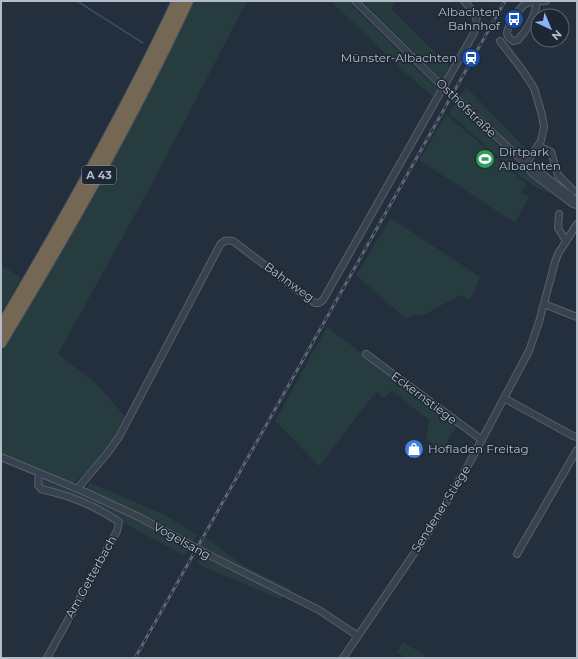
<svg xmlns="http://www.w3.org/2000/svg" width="578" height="659" font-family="Montserrat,sans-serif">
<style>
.green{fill:#263c3f}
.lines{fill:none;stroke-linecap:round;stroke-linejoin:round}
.stream{stroke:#394c67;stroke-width:1.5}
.minor-casing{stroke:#565f6c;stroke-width:8}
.highway-casing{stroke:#434c59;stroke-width:12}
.minor{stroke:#38414e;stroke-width:6}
.highway{stroke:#746855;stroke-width:10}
.rail-casing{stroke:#5a6575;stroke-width:3}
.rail{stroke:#1d2633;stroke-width:1.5;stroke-dasharray:4.5;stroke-linecap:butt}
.minor-bridge-casing{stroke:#565f6c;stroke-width:8;stroke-linecap:butt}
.minor-bridge{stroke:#38414e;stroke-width:6}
.labels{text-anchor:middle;stroke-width:3;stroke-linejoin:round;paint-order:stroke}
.shield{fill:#1d2633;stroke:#878f9c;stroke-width:1}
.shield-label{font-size:11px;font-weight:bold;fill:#b4bcc9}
.poi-label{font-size:12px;fill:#b4bcc9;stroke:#1d2633;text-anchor:end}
.street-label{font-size:12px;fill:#b4bcc9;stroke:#1d2633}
</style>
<rect width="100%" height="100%" fill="#242f3e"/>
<!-- green -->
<path class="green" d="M193 1H247L153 182 58 354 98 385 127 419 104 454 75 482 69 484 1 454V352L35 294Z
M331 1H347L438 89 434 98 398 66Z
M363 1H397L390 8 451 68 444 81Z
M466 87 531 154 523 155 460 96Z
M455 104 523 170 550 191 549 193 537 188 521 177 449 113Z
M446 114 527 185 521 192 529 197 515 223 421 161 419 158 422 156Z
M391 218 480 277 470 300 460 295 422 316 415 314 406 319 356 275Z
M1 265 21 278 1 313Z
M327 327 457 426 442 450 426 439 429 420 392 391 384 398 376 392 319 466 275 421Z
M44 478 127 515 189 548 185 556 76 497 42 487 40 484V482Z
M90 483 163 514 197 535 192 543 131 510 86 490Z
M205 537 244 566 291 589 290 592 240 569 199 547Z
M201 556 284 595 280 599 197 564Z
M403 642 429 658H406L397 652Z"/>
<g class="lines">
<!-- stream -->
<path class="stream" d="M77 1 143 43"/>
<!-- minor casing -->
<g class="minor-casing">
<path id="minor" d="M355 1 436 80
M537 1C536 15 527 30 518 40L513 41C510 39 507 37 507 33 507 28 520 7 525 4 531 1 539 1 546 1
M500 41 523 71 534 88 542 115 544 127 541 141 526 164
M465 107 526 164 532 173 573 204 577 205
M538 146 551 152 558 175 574 191
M529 166 536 169 577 201
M559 214 558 228 566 241
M544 304 577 317
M366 354 482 440
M504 398 573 436 577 437
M1 457 85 492 139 517 183 541
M39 473 38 485 41 489C71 496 94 505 119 522L117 531 47 658
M77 489 106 455 119 437 220 245C224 240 227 240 233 241L315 303H319L323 300 474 33C481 18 474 12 464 1
M207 554 319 610 358 636
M517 554 577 450
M343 658 428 533 470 462 529 351 539 322 555 262 558 254 577 224"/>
</g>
<!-- highway casing -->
<g class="highway-casing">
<path id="highway" d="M1 326C64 220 125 112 177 1
M1 343C68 232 133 119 188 1"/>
</g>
<!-- minor -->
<use href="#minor" class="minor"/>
<!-- highway -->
<use href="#highway" class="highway"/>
<!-- rail casing -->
<g class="rail-casing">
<path id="rail" d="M135 658 505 1"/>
</g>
<!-- rail -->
<use href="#rail" class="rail"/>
<!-- minor-bridge casing -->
<g class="minor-bridge-casing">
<path id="minor-bridge" d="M436 80 465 107
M183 541 207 554"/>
</g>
<!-- minor-bridge -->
<use href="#minor-bridge" class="minor-bridge"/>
</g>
<!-- icons -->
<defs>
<g id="bus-disc" transform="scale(1)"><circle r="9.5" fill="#1a4fb4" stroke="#1d2633"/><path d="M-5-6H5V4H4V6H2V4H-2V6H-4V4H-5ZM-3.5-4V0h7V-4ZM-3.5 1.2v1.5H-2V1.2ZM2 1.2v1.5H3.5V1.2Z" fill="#fff"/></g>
<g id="station-disc" transform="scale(1)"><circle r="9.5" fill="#1a4fb4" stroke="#1d2633"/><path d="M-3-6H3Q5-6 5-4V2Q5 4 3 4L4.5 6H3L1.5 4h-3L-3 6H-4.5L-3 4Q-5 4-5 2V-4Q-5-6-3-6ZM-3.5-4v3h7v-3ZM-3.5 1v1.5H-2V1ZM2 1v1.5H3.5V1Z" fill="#fff"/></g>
<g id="stadium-disc" transform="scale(1)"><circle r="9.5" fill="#2e9e5b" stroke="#1d2633"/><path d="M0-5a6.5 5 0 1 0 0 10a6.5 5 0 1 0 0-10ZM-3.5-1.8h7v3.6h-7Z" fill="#fff"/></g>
<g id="shop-disc" transform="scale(1)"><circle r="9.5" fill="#3f7fe0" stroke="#1d2633"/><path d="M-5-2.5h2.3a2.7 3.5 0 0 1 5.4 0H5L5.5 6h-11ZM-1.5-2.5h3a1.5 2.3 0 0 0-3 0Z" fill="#fff"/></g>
</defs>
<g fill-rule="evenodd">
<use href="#bus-disc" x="514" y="19"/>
<use href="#station-disc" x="471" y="58"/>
<use href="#stadium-disc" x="485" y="159"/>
<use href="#shop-disc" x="414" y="449"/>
</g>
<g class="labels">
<!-- shield labels -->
<rect class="shield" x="82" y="166" width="34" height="18" rx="3"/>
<g class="shield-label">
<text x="99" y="179">A 43</text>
</g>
<!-- poi labels -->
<g class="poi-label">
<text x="500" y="16">Albachten<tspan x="500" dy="14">Bahnhof</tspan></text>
<text x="457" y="62">Münster-Albachten</text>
<text x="499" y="156" text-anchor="start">Dirtpark<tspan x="499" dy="14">Albachten</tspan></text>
<text x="428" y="453" text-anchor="start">Hofladen Freitag</text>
</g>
<!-- street labels -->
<g class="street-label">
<text transform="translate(466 108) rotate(44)" y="4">Osthofstraße</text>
<text transform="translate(289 282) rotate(36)" y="4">Bahnweg</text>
<text transform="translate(424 398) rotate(37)" y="4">Eckernstiege</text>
<text transform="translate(441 509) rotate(-58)" y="4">Sendener Stiege</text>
<text transform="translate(182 541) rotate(29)" y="4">Vogelsang</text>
<text transform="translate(91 577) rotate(-61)" y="4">Am Getterbach</text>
</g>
</g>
<!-- border -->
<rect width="578" height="659" fill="none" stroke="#b4bcc9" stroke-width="4"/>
<!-- north arrow -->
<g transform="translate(550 28) rotate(136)"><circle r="19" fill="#1d2633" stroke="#59626f"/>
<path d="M0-3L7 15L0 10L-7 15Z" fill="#8ab4f8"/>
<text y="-6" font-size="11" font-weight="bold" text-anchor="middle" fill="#b4bcc9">N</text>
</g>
</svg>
